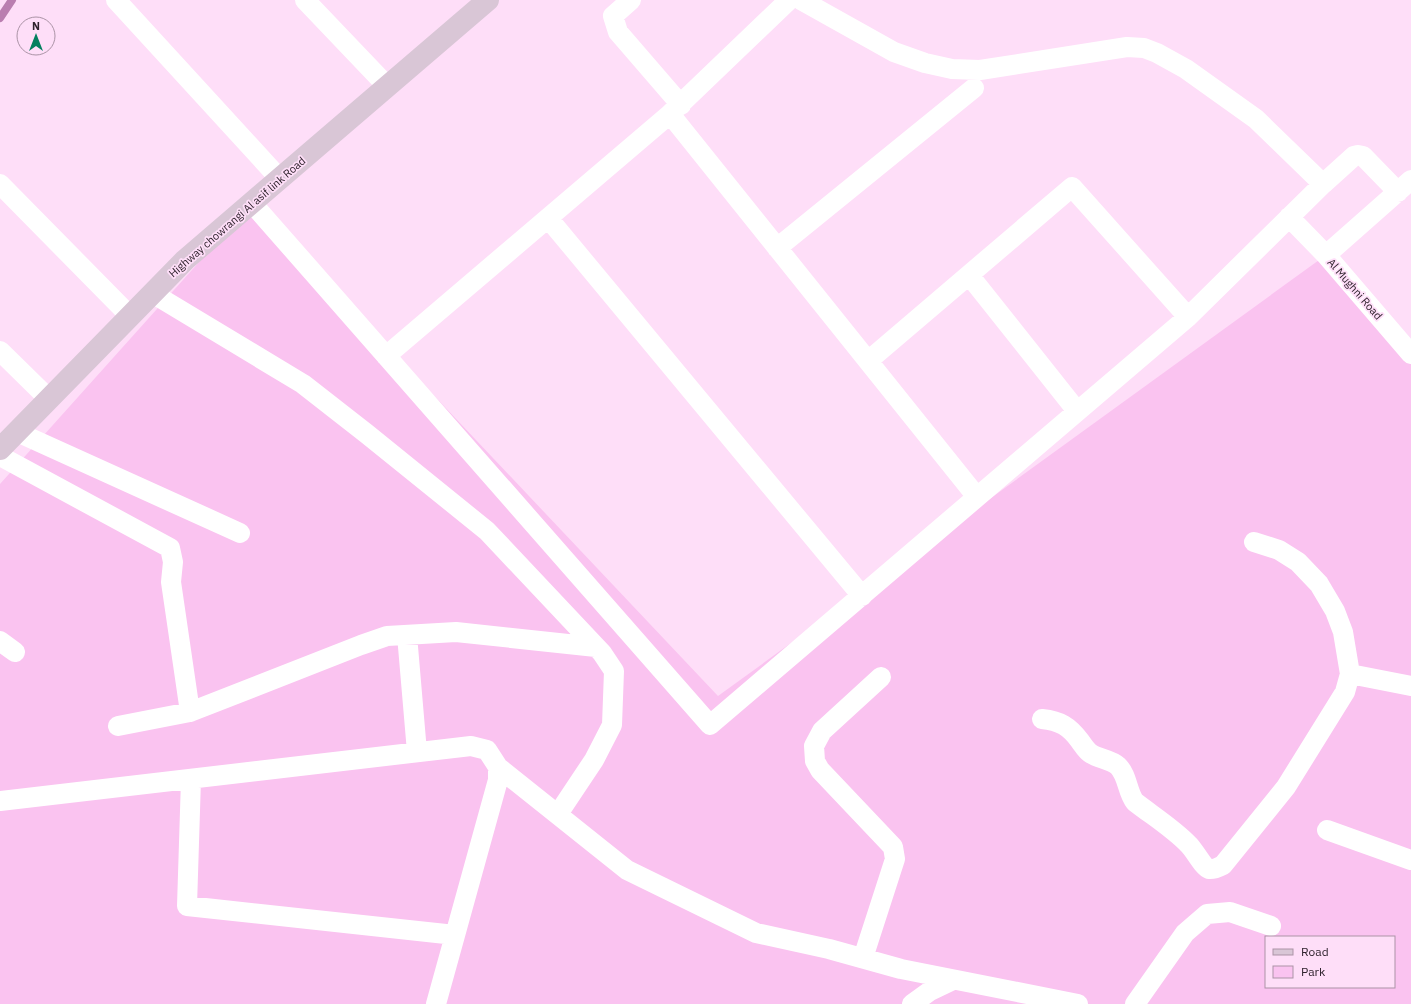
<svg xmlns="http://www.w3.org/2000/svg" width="1411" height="1004" font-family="'IBM Plex Sans',sans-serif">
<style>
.green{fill:#fac3f0;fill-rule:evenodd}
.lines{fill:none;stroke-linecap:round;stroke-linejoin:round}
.stream{stroke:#ba7eb0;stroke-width:8}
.street{stroke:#fff;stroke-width:20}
.secondary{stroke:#d9c6d6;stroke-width:22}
.labels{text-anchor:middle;stroke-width:3.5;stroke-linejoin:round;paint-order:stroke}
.street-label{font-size:11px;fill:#2e222c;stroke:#fedef8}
</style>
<rect width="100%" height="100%" fill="#fedef8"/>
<!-- green -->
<path class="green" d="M252 203 718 696 1326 255 1411 353V1004H0V484ZM1266 937H1394V987H1266Z"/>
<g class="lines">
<!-- stream -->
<path class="stream" d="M0 18 12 0"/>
<!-- street -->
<path class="street" d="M116 0 280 179
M305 0 387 86
M631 0 613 16 618 32 681 105
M801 0 894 52 925 63 952 69 980 70 1127 47 1144 48 1157 53 1186 69 1256 119 1323 184 1354 156 1358 155 1363 156 1398 192
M670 114 977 497
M1411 180 1326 255 1411 354
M0 184 130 316
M252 203 710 725 1188 317 1323 184
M1289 217 1326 255
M548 218 862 596
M777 248 974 88
M969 275 1077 411
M152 293 303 384 367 434 487 531 602 653 614 671 612 725 594 760 558 814
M0 351 49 399
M386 356 670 114 789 0
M868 361 1072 187 1188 317
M17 432 240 533
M0 456 170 548 173 562 171 582 190 712
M407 635 417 752
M0 641 15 652
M1350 674 1411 686
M1042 719C1060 721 1069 726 1080 741 1083 745 1086 750 1090 753 1098 759 1110 759 1118 766 1128 776 1127 792 1135 802 1153 816 1174 829 1189 845 1195 851 1203 867 1209 869 1213 870 1219 867 1223 865L1286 787 1345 692 1350 674 1343 632 1335 611 1319 584 1298 562 1279 550 1254 542
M118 726 190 712 361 645 387 636 456 632 596 647
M498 767 627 870 756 933 829 949 901 969 1078 1004
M191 779 187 906 455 935
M0 801 471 746 487 750 498 767V780L436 1004
M1327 830 1411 860
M863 958 895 859 893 847 820 770 815 761 814 746 822 731 881 677
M912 1004 930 991 953 980
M1135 1004 1185 933 1207 914 1230 912 1271 926"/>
<!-- secondary -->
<path class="secondary" d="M0 449 185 260 488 0"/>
</g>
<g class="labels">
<!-- street labels -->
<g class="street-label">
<text transform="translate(237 217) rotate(-41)" y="4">Highway chowrangi Al asif link Road</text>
<text transform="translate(1355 289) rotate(49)" y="4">Al Mughni Road</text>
</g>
</g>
<!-- legend -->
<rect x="1265" y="936" width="130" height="52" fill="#fedef8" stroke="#ab93a6"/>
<rect x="1273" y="949" width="20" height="6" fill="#d9c6d6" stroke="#ab93a6"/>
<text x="1301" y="956" font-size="12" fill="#2e222c">Road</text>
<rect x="1273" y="966" width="20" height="12" fill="#fac3f0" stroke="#ab93a6"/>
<text x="1301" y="976" font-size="12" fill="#2e222c">Park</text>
<!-- north arrow -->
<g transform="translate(36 36)"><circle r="19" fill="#fedef8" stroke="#ab93a6"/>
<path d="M0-3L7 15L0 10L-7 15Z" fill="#03805f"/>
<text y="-6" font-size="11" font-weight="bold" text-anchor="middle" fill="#2e222c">N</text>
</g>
</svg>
